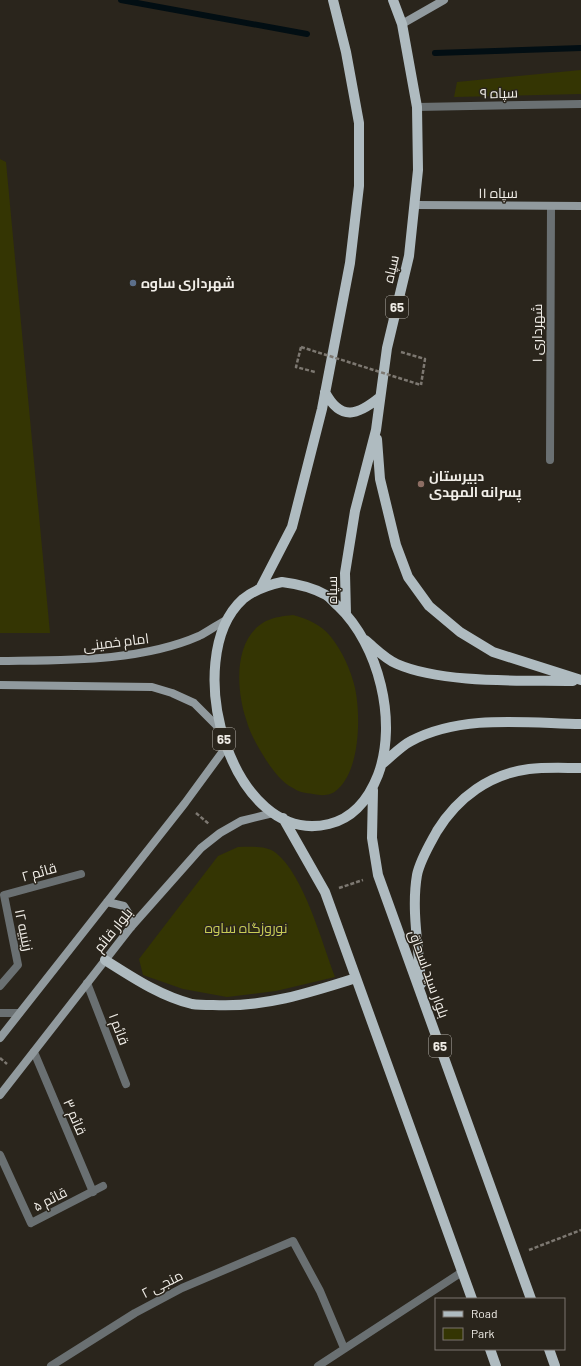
<svg xmlns="http://www.w3.org/2000/svg" width="581" height="1366" font-family="Barlow,Cairo,sans-serif">
<style>
.green{fill:#343503}
.lines{fill:none;stroke-linecap:round;stroke-linejoin:round}
.stream{stroke:#020e13;stroke-width:6}
.path{stroke:#7d7871;stroke-width:2.5;stroke-dasharray:4 2;stroke-linecap:butt}
.street{stroke:#6a7072;stroke-width:8}
.secondary{stroke:#919a9e;stroke-width:8}
.primary{stroke:#afbbc0;stroke-width:10}
.path-bridge{stroke:#7d7871;stroke-width:2.5;stroke-dasharray:4 2;stroke-linecap:butt}
.service-dot{fill:#5c6f8a;stroke:#2a251c;stroke-width:1.5}
.education-dot{fill:#8d6e63;stroke:#2a251c;stroke-width:1.5}
.labels{text-anchor:middle;stroke-width:3;stroke-linejoin:round;paint-order:stroke}
.shield{fill:#2a251c;stroke:#b5b2ab;stroke-width:1}
.shield-label{font-size:13px;font-weight:bold;fill:#f1eee8}
.street-label{font-size:14px;fill:#f1eee8;stroke:#2a251c}
.poi-label{font-size:14px;font-weight:bold;fill:#f1eee8;stroke:#2a251c;text-anchor:start}
.park-label{font-size:14px;fill:#c8cc55;stroke:#2a251c}
</style>
<rect width="100%" height="100%" fill="#2a251c"/>
<!-- green -->
<path class="green" d="M581 70V94L454 97 457 82Z
M0 159 6 162 50 633H0Z
M293 615C307 619 321 624 331 637 342 651 351 670 355 688 361 716 360 769 338 789 331 796 322 796 313 794 306 793 298 792 293 788 281 782 273 770 266 760 258 747 250 734 246 719 236 689 233 638 266 621 275 617 283 616 293 615Z
M238 847C250 847 266 845 276 853 304 875 322 943 335 977L276 991 227 997 183 989 143 975 139 959 218 856Z"/>
<g class="lines">
<!-- stream -->
<path class="stream" d="M121 0 307 34
M435 53 581 48"/>
<!-- path -->
<path class="path" d="M301 347 296 367 315 372
M401 352 425 359 421 385
M196 813 209 824
M339 888 363 880
M0 1058 7 1064
M529 1250 581 1230"/>
<!-- street -->
<path class="street" d="M417 107 581 104
M550 460 551 206
M87 983 126 1084
M0 986 18 965 4 895 81 874
M0 1013H19
M34 1052 93 1192
M0 1155 31 1223 103 1186
M51 1366 135 1313 182 1288 293 1241 320 1291 344 1348
M318 1366 462 1272"/>
<!-- secondary -->
<path class="secondary" d="M402 24 444 0
M415 205 581 206
M0 661C63 660 140 662 199 636 209 631 218 624 228 619
M0 685 152 687 172 693 194 703 221 730
M107 902 124 906 129 914 131 927
M0 1038 185 803 226 747
M0 1095 131 927 201 848 220 833 241 821 273 813"/>
<!-- primary -->
<path class="primary" d="M325 392C341 422 358 415 380 397
M377 439 380 479 396 545 408 577 429 606 460 632 493 652 581 680
M282 582C298 584 312 587 326 595 331 598 334 603 338 606 379 645 398 722 378 775 369 798 354 818 329 824 232 848 178 658 243 599 255 589 268 585 282 582Z
M261 587 292 527 322 409 350 263 359 186V123L346 52 333 0
M346 614 345 573 355 511 376 430 387 348 409 256 418 170 417 107 402 24 393 0
M365 640C375 648 385 659 397 664 443 684 522 680 573 681
M382 764C391 757 401 746 411 741 462 714 526 723 581 724
M373 790 372 838 378 875 531 1299
M283 818 325 892 472 1299
M105 960C132 977 160 996 192 1004 198 1005 206 1005 213 1005 262 1008 309 993 356 978
M421 984C419 949 411 910 417 875 420 860 430 844 437 831 458 797 490 774 529 769 546 767 564 768 581 768
M490 1349 496 1366
M549 1349 555 1366"/>
<!-- path-bridge -->
<path class="path-bridge" d="M301 347 421 385"/>
</g>
<!-- markers -->
<circle class="service-dot" cx="133" cy="283" r="4"/>
<circle class="education-dot" cx="421" cy="484" r="4"/>
<g class="labels">
<!-- shield labels -->
<g class="shield">
<rect x="386" y="296" width="22" height="22" rx="3"/>
<rect x="213" y="728" width="22" height="22" rx="3"/>
<rect x="429" y="1035" width="22" height="22" rx="3"/>
</g>
<g class="shield-label">
<text x="397" y="312">65</text>
<text x="224" y="744">65</text>
<text x="440" y="1051">65</text>
</g>
<!-- street labels -->
<g class="street-label">
<text transform="translate(499 93) rotate(-1)" y="5">سپاه ۹</text>
<text x="498" y="198">سپاه ۱۱</text>
<text transform="translate(391 269) rotate(-77)" y="5">سپاه</text>
<text transform="translate(537 333) rotate(-90)" y="5">شهرداری ۱</text>
<text transform="translate(332 590) rotate(-90)" y="5">سپاه</text>
<text transform="translate(116 642) rotate(-7)" y="5">امام خمینی</text>
<text transform="translate(39 872) rotate(-16)" y="5">قائم ۲</text>
<text transform="translate(24 930) rotate(78)" y="5">زینبیه ۱۲</text>
<text transform="translate(113 930) rotate(-51)" y="5">بلوار قائم</text>
<text transform="translate(429 974) rotate(70)" y="5">بلوار سید اسحاق</text>
<text transform="translate(119 1029) rotate(69)" y="5">قائم ۱</text>
<text transform="translate(75 1117) rotate(67)" y="5">قائم ۳</text>
<text transform="translate(50 1199) rotate(-27)" y="5">قائم ۵</text>
<text transform="translate(162 1284) rotate(-27)" y="5">منجی ۲</text>
</g>
<!-- poi labels -->
<g class="poi-label">
<text x="141" y="288">شهرداری ساوه</text>
<text x="429" y="481">دبیرستان<tspan x="429" dy="16">پسرانه المهدی</tspan></text>
</g>
<!-- park labels -->
<g class="park-label">
<text x="246" y="933">نوروزگاه ساوه</text>
</g>
</g>
<!-- legend -->
<rect x="435" y="1298" width="130" height="52" fill="#2a251c" stroke="#7a756e"/>
<rect x="443" y="1311" width="20" height="6" fill="#afbbc0" stroke="#7a756e"/>
<text x="471" y="1318" font-size="12" fill="#f1eee8">Road</text>
<rect x="443" y="1328" width="20" height="12" fill="#343503" stroke="#7a756e"/>
<text x="471" y="1338" font-size="12" fill="#f1eee8">Park</text>
</svg>
